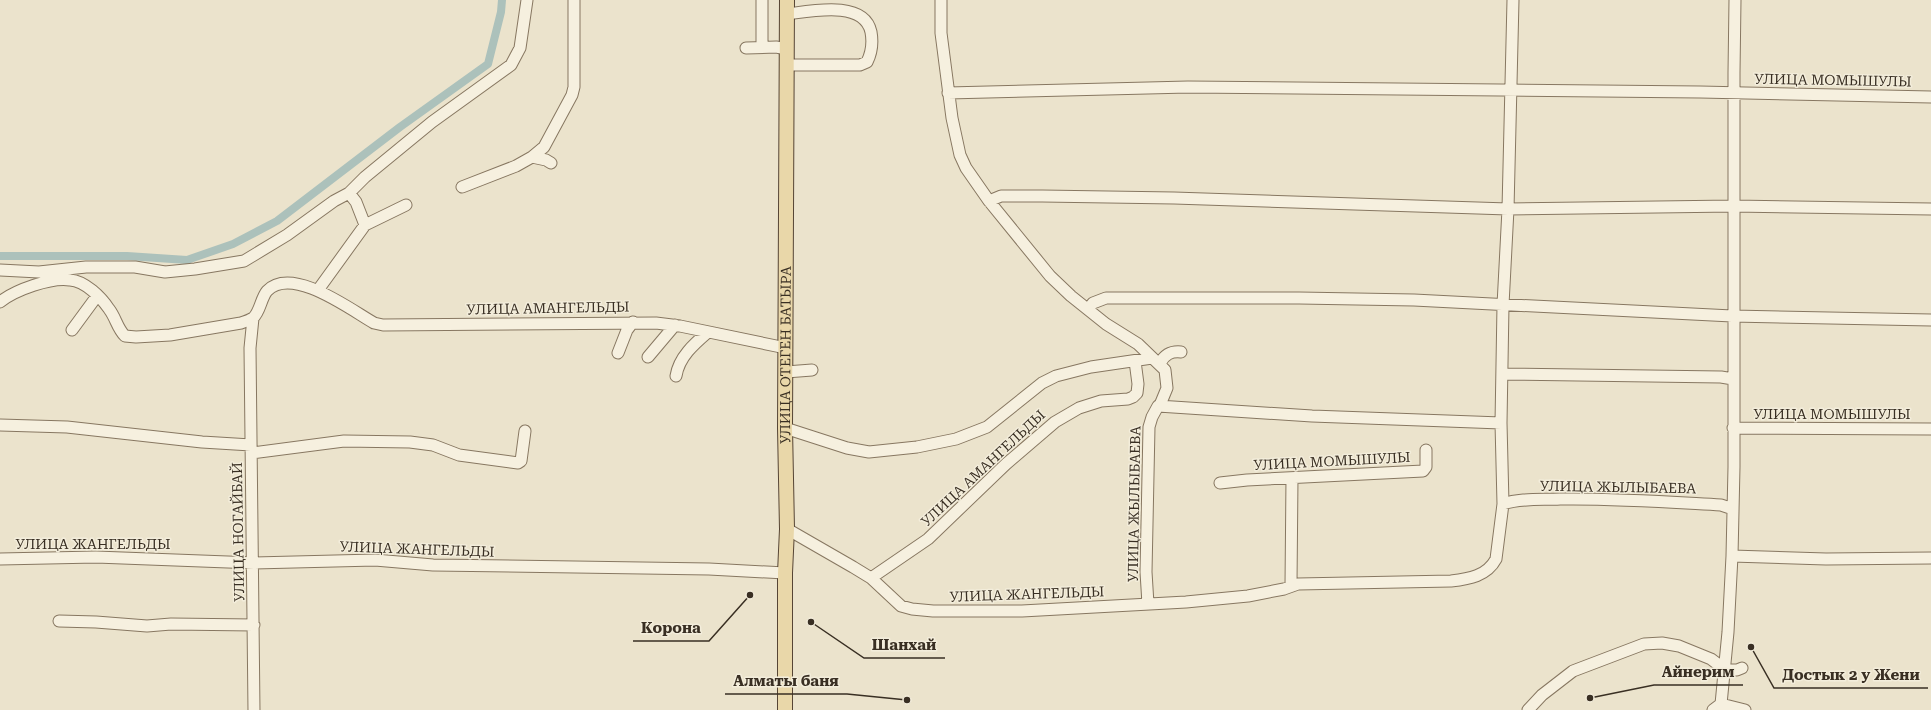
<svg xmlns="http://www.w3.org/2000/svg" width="1931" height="710" font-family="'Roboto Serif',serif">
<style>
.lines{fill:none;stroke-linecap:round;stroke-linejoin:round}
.canal{stroke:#acc1bb;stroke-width:8}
.minor-casing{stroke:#877761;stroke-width:13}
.major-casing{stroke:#564535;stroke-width:16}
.minor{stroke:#f6f0df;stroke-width:11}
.major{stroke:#e9d7a9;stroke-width:14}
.labels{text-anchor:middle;stroke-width:3;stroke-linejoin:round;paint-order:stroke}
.street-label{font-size:14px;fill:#392f23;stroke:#f3eddb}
.leader{fill:none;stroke:#392f23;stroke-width:1.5}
.callout-dot{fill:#392f23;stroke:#f3eddb;stroke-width:1.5}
.callout-label{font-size:15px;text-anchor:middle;font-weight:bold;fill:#392f23;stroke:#f3eddb;stroke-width:3;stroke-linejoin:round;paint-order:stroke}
</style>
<rect width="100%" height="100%" fill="#ebe3cc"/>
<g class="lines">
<!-- canal -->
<path class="canal" d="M0 256H127L187 260 233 244 277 221 400 127 488 64 501 12 502 0"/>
<!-- minor casing -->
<g class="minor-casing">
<path id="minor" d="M762 0V47
M941 0V33L952 118 960 155 966 168 989 201 1050 276 1071 296 1106 324 1138 344 1165 370 1167 388 1160 405
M787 14C812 11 864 0 871 32 873 43 872 52 867 62L860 65H787
M746 48 776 47 787 49
M948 93 1188 87 1700 92 1931 97
M532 157 546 160 551 163
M462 187 516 166 532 157 544 147 572 95 574 87V0
M349 193 356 202 365 225
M989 201 1001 196H1042L1174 198 1508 209 1733 206 1931 209
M0 270 39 272 86 267H135L165 272 195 269 244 261 287 235 334 201 349 193 365 177 432 122 511 65 520 48 527 0
M318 290 365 225 406 205
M0 302C15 290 51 277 70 280 85 281 101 297 109 309 116 318 117 328 125 336L136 337 170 335 241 323C244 322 250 320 253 318 260 312 261 298 267 291 292 265 351 310 374 323L383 325 656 323 680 326 786 348
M1088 309 1093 303 1106 298H1299L1414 300 1732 316 1931 320
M253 318 250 348 254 710
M72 330 97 296
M618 353 627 330 633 322
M648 357 675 325
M1160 363C1165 354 1171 351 1181 352
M786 372 812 370
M1502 374 1721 377 1733 379
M676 376C679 357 694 344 708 332
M0 425 67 427 202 442 251 445
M785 428 847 448 869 452 917 447 956 439 987 427 1042 383 1056 376 1091 367 1152 358
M1733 428 1931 429
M252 453 344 441 410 442 433 445 459 455 518 463 521 461 525 431
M1220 483 1247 480 1423 471 1426 467V450
M1503 504C1521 498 1541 500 1560 499 1614 498 1668 502 1721 505L1733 509
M787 529 853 567 871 578 901 606 912 609 933 611H1022L1186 602 1248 596 1284 589 1298 584 1451 581C1469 579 1487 576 1496 559L1503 504 1501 423 1503 305 1508 209 1513 0
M1732 556 1826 559 1931 558
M0 559 96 557 254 563 375 560 433 565 709 569 785 573
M871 578 928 539 1006 464 1055 422 1079 408 1101 401 1128 399 1133 397 1137 393 1138 384 1135 361
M1291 585 1292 478
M1148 604 1146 572 1149 427 1152 417 1158 406 1312 416 1501 423
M59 621 96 622 147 626 171 624 254 625
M1723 670H1737L1742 668
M1721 704 1728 632 1732 556 1734 467V73L1735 0
M1528 710 1542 695 1573 671 1644 644 1662 643 1679 646 1711 659 1723 668
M1713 710 1721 704 1745 710"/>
</g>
<!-- major casing -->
<g class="major-casing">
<g id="major">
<path id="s1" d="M785 710V573L787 529 785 428 787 0"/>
</g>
</g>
<!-- minor -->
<use href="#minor" class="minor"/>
<!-- major -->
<use href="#major" class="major"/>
</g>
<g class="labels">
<!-- street labels -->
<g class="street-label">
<text transform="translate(1833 80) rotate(1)" y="5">УЛИЦА МОМЫШУЛЫ</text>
<text transform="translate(548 308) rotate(-1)" y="5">УЛИЦА АМАНГЕЛЬДЫ</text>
<text dy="5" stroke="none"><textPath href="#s1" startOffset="355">УЛИЦА ОТЕГЕН БАТЫРА</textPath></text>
<text x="1832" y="419">УЛИЦА МОМЫШУЛЫ</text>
<text transform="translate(1332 461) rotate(-3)" y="5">УЛИЦА МОМЫШУЛЫ</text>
<text transform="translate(983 468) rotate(-43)" y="5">УЛИЦА АМАНГЕЛЬДЫ</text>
<text transform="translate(1618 487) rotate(1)" y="5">УЛИЦА ЖЫЛЫБАЕВА</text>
<text transform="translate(1134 504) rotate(-89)" y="5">УЛИЦА ЖЫЛЫБАЕВА</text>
<text transform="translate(238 532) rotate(-91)" y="5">УЛИЦА НОГАЙБАЙ</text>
<text x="93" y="549">УЛИЦА ЖАНГЕЛЬДЫ</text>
<text transform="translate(417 549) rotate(2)" y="5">УЛИЦА ЖАНГЕЛЬДЫ</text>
<text transform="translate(1027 594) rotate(-2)" y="5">УЛИЦА ЖАНГЕЛЬДЫ</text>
</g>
</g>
<!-- callouts -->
<path class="leader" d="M750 595L709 641H633M811 622L864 658H945M1590 698L1654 685H1743M1751 647L1774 688H1928M907 700L847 694H725"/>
<g class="callout-dot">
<circle cx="750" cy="595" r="4"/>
<circle cx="811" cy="622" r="4"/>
<circle cx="1590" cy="698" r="4"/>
<circle cx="1751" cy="647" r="4"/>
<circle cx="907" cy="700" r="4"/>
</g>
<g class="callout-label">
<text x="671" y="633">Корона</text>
<text x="904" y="650">Шанхай</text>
<text x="1698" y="677">Айнерим</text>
<text x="1851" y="680">Достык 2 у Жени</text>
<text x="786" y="686">Алматы баня</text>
</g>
</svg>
